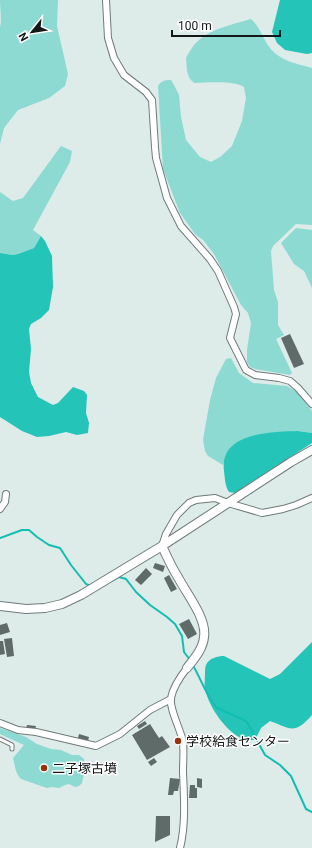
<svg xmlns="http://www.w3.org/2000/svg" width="312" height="848" font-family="Roboto,'Noto Sans JP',sans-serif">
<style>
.green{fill:#8cdad2}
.forest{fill:#24c4b9}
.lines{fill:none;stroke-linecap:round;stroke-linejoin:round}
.stream{stroke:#12bdb2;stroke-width:2}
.building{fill:#5f6b69}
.service-casing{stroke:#6f7b7a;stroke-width:5}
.minor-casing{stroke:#6f7b7a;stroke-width:8}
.tertiary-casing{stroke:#6f7b7a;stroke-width:10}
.service{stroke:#fff;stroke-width:3}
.minor{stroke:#fff;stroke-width:6}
.tertiary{stroke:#fff;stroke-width:8}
.poi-dot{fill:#983209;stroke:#fff;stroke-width:1.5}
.labels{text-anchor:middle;stroke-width:3;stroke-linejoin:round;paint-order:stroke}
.poi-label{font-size:13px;fill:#131717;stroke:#fff;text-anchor:start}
</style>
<rect width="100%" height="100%" fill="#ddebe9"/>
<!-- green -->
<path class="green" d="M0 0H58L57 26 68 74 65 86 49 98 18 110 4 128 0 144V27C2 21 0 8 0 0Z
M251 19C260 27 263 39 270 48 280 61 298 64 312 68V225L296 224 273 246 271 251 274 290 278 302V325L284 335 276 339 292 373 290 375 255 369 250 367 247 362V350L251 323 248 313 241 305 214 254 203 240 195 234 180 213 163 169 158 86C161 81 164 80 171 80L174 85 179 95 181 117 186 140 200 157 211 162 220 157 232 146 242 121 246 98 244 87C231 80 209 83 194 83 186 77 187 68 186 58 188 54 191 49 194 45 208 29 231 25 251 19Z
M61 146 72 151 70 162 33 230 41 236 34 248 18 254 13 255 0 253V192L13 201 23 198Z
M296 228 312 230V288L304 271 294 264 281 243Z
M231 358 239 373 253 383 287 386 297 392 312 411V433L298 431 226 454 223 465 208 456 205 451 203 440 210 400 216 378 226 359Z
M0 728 26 737 37 744 51 749 61 750 72 755H79L84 759C85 766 84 775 82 783L79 786 75 787 69 784 65 785 59 788 52 787 47 788 21 779C15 773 15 765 13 758L24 745 0 734Z"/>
<!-- forest -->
<path class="forest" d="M280 0H312V53L307 54 285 50 277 43 272 32Z
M41 236 45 241 52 256 53 287 49 310 41 318 31 324 29 329 31 349 29 372 31 383 38 397 53 405 58 403 73 387 84 391 87 395 86 413 89 423 88 433 77 435 66 432 49 436 37 437 22 431 0 417V253L13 255 18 254 34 248Z
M298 431 312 433V443L235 493 229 492C225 486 225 479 224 471 219 432 271 432 298 431Z
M312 642V715C294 735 292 729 270 721L261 728 255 740C252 740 247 740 243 739 226 732 209 707 205 689 204 685 205 679 205 674 205 671 205 667 206 665 209 658 218 656 224 656L270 679 280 674Z"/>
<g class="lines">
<!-- stream -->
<path class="stream" d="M0 538 22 530H29L37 537 49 545 60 548 71 565 86 584 91 586
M110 582 119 577 126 579 136 592 150 605 167 617 175 624 182 636 184 652 190 660
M192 664C201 678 206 696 217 708L242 719 247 722 265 755 280 765 291 776 306 809 312 812"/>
</g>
<!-- building -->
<path class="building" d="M290 334 304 364 294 368 281 338Z
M155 563 165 566 163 572 153 568Z
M146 568 152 574 141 585 135 580Z
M169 575 177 589 171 592 164 578Z
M189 619 197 634 188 639 179 624Z
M7 623 10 632 0 635V625Z
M12 638 14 656 7 657 4 639Z
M0 641H3L5 654 0 655Z
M145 721 147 724 139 729 137 726Z
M150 724 159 738 162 736 170 747 147 760 132 735Z
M27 725 36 726 35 730 26 729Z
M79 734 89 737 88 741 78 738Z
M154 758 157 762 151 766 148 762Z
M170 778 180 779 178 791H174L173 795H168Z
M197 778 202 779V788L197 787Z
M190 785H195V788H197V798H189Z
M156 816H170V835L155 842Z"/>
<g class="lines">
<!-- service casing -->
<g class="service-casing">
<path id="service" d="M0 739 12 745V749"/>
</g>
<!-- minor casing -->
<g class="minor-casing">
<path id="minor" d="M106 0 108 38 114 58 124 75 146 92 152 100 155 147 156 158 167 198 181 226 210 259 218 271 234 307 236 314 230 338 246 370 255 375 279 378 290 381 298 388 312 404
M0 509 5 502 6 494
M162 546 166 534 177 515 189 503 196 500 215 498 228 503 262 513 283 509 296 505 312 498
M0 723 18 730 36 732 96 746 120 734 150 710 171 699
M180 848C186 824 184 797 183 772 183 762 184 751 183 742 181 730 169 709 171 698 173 687 180 677 187 668"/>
</g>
<!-- tertiary casing -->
<g class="tertiary-casing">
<path id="tertiary" d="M162 546C167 557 172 568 179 579 187 594 207 619 204 637 203 649 194 659 187 668
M0 606 26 609 45 608 62 604 81 595 162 546 291 462 312 450"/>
</g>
<!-- service -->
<use href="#service" class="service"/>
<!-- minor -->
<use href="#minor" class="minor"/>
<!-- tertiary -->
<use href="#tertiary" class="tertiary"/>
</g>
<!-- markers -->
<g class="poi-dot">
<circle cx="178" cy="741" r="4"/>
<circle cx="44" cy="768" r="4"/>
</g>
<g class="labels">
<!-- poi labels -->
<g class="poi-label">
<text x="186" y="746">学校給食センター</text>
<text x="52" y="773">二子塚古墳</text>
</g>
</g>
<!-- north arrow -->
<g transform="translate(32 32) rotate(240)" stroke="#ffffff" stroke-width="3" paint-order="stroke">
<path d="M0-3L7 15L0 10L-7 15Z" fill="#131717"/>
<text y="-6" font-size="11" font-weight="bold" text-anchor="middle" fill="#131717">N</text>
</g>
<!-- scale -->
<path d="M172 30v6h108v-6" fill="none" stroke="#131717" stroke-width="2"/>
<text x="178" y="30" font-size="12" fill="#131717" stroke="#ffffff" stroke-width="3" paint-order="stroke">100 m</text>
</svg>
